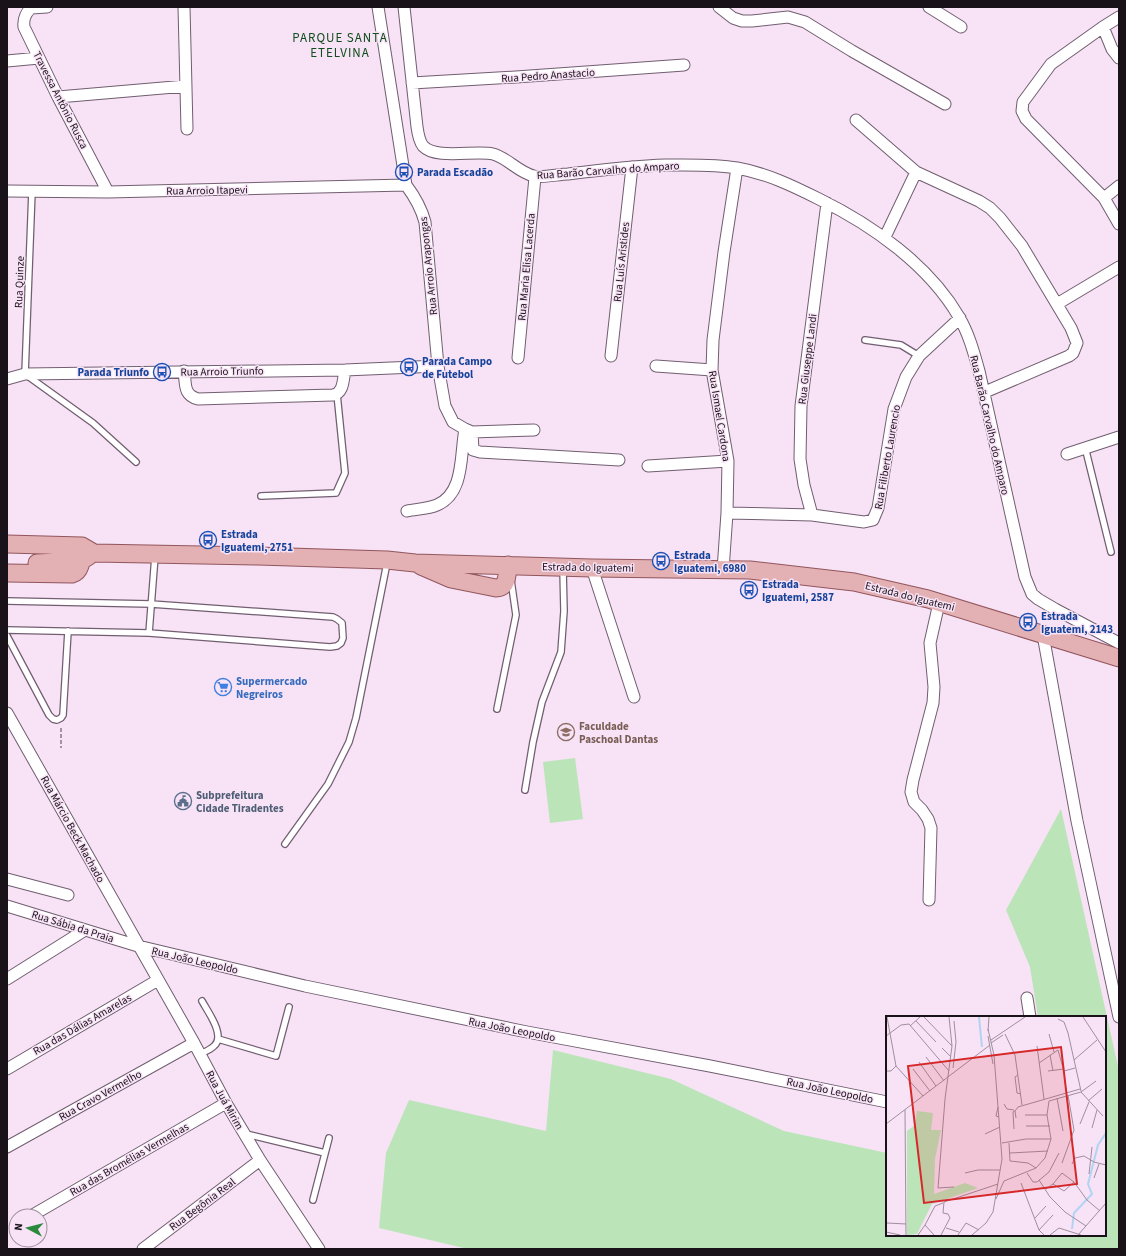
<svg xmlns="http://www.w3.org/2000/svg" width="1126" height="1256" font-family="'Source Sans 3',sans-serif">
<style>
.green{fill:#bbe5b9}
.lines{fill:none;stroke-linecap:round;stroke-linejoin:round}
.lane-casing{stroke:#715e70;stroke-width:8}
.street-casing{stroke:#715e70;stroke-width:13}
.primary-casing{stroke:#91565c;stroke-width:19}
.path{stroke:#a393a2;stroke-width:2;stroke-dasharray:4 2;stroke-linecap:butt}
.lane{stroke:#fff;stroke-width:5.5}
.street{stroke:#fff;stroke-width:11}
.primary{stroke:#e3b0b3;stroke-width:17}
.labels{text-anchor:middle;stroke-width:3;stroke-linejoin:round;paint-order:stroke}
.street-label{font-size:11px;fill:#1a1219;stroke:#f7e2f6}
.transit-label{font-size:11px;font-weight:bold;fill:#164399;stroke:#f7e2f6;text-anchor:start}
.shop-label{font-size:11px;font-weight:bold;fill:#366cbe;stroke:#f7e2f6;text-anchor:start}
.education-label{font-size:11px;font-weight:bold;fill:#785e54;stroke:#f7e2f6;text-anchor:start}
.service-label{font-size:11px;font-weight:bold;fill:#4e5e75;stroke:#f7e2f6;text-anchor:start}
.quarter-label{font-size:13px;letter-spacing:1px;fill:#114e1d;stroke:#f7e2f6}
.inset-river{fill:none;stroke:#b2d3f3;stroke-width:2}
.inset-road{fill:none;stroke:#9f8f9e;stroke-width:1}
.view{fill:#d62828;fill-opacity:0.15;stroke:#d62828;stroke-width:2}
.inset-edge{fill:none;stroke:#1a1219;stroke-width:2}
</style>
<rect width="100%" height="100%" fill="#f7e2f6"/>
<!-- green -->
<path class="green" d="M575 758 583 819 550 823 543 762Z
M1061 809 1119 1071V1249H468L379 1228 386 1153 409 1100 546 1131 553 1050 671 1079 784 1131 887 1153V1235H1105V1017H1038L1030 967 1006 910Z"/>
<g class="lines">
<!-- lane casing -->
<g class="lane-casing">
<path id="lane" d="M32 191 25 374 93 423 136 462
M865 340 901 345 919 356
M1085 447 1111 552
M261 496 336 493 345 473 337 394
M7 601 151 604 333 617 337 619 342 623 343 638 341 643 337 646 330 647 149 633 7 630
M149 633 155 556
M7 636 49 715 53 719 57 720 61 718 63 715 68 631
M497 709 516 615 511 580
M525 790 533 742 542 702 561 652 564 611 563 569
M285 844 328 784 349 742 356 718 387 563
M218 1039 276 1056 289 1007
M200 1054C204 1052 210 1050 214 1046 226 1036 208 1012 202 1001
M246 1134 325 1153
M313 1200 329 1138"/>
</g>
<!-- street casing -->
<g class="street-casing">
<path id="street" d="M47 7 31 8C25 14 23 19 24 27L58 97 108 192
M184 7 187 129
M378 7 406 185C415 197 421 207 425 222L438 366 445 406 453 422 465 429 472 432 534 430
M404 7 417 127C418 134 419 141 423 146 436 160 475 150 493 154 508 158 519 173 534 176 543 178 559 174 568 174 600 170 633 166 666 165 688 165 715 164 737 168 766 173 793 186 819 199 872 225 929 265 959 317 969 334 974 353 979 371L1025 577 1032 594 1038 599 1055 609 1119 643
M719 7 733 18 742 21H752L788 17 805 22 852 51 945 104
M929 7 961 27
M1119 17 1103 27 1112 49 1119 58
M1103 27 1051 64 1023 102 1022 111 1026 119 1104 198
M7 61 39 58
M412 83 516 77 684 65
M58 97 186 86
M856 120 916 172 979 201 990 208 1000 218 1022 246 1071 328 1077 343 1073 353 1069 356 985 392
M1119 186 1104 198 1119 224
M7 191 108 192 406 185
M885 237 916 172
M1057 304 1119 267
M611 356 632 167
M518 358 535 177
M656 366 712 370
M184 371C186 384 183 395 198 399L333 395C344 393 343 379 345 370
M7 379 25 374 345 370 438 366
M472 432 473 450 480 452 619 460
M1067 454 1119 437
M648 466 728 461
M407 511C416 509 428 509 437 505 465 493 460 454 465 429
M727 513 812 515 864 522 873 520 878 508 894 409 906 377 919 356 960 318
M812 515 804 485 800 459 801 406 827 203
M592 568 634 697
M723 570 727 513 728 461 712 370 713 340 724 252 737 168
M1043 635 1077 821 1119 1017
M7 713 194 1043 226 1103 260 1160 319 1249
M7 879 68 895
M929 900 931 828 928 819 922 810 914 802 911 792 913 780 933 703 934 687 930 643 939 603
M7 906 138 946 305 986 527 1032 710 1066 887 1102
M7 979 85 930
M1027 998 1030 1017
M7 1069 158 980
M7 1147 194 1043
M31 1216 226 1103
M143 1249 260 1160"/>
</g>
<!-- primary casing -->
<g class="primary-casing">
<path id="primary" d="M7 544 82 546 94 553 258 556 387 560 415 563 592 568 750 570 854 582 928 599 1119 658
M37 563 81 561 89 556
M421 566 451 579 496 588C508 588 507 574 508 565
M7 573 72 574C83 571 81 556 82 546"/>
</g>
<!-- path -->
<path class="path" d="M61 728V748"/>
<!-- lane -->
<use href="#lane" class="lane"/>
<!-- street -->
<use href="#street" class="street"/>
<!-- primary -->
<use href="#primary" class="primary"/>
</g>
<!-- icons -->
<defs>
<g id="bus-ring" transform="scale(0.9)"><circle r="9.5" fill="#f7e2f6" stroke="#1a4fb4" stroke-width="1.5"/><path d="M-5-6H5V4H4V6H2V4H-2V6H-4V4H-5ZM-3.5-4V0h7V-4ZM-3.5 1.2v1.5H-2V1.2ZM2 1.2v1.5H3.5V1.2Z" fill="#1a4fb4"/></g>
<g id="supermarket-ring" transform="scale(0.9)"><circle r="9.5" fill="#f7e2f6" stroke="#3f7fe0" stroke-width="1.5"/><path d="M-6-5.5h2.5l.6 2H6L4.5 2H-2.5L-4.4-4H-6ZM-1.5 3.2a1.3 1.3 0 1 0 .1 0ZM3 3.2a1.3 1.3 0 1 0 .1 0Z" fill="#3f7fe0"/></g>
<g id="university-ring" transform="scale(0.9)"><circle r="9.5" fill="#f7e2f6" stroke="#8d6e63" stroke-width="1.5"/><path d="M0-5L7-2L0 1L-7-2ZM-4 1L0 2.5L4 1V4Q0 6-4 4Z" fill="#8d6e63"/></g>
<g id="civic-ring" transform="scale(0.9)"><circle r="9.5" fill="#f7e2f6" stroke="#5c6f8a" stroke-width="1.5"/><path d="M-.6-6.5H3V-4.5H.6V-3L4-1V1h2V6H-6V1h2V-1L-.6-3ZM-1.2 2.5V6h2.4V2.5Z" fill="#5c6f8a"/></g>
</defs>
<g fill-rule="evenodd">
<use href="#bus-ring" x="404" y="172"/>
<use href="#bus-ring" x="409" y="367"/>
<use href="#bus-ring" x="162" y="372"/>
<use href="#bus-ring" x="208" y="540"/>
<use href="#bus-ring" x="661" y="561"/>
<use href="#bus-ring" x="749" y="590"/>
<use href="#bus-ring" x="1028" y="622"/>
<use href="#supermarket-ring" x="223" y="687"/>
<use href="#university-ring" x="566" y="732"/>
<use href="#civic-ring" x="183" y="801"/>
</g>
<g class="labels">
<!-- street labels -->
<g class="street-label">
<text transform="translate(548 75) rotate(-4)" y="4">Rua Pedro Anastacio</text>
<text transform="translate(61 100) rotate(63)" y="4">Travessa Antônio Rusca</text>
<text transform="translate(608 170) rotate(-4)" y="4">Rua Barão Carvalho do Amparo</text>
<text transform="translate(207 190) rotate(-1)" y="4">Rua Arroio Itapevi</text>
<text transform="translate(621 262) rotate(-84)" y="4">Rua Luís Aristides</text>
<text transform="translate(428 266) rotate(-96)" y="4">Rua Arroio Arapongas</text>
<text transform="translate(526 267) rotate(-85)" y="4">Rua Maria Elisa Lacerda</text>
<text transform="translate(19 282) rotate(-88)" y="4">Rua Quinze</text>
<text transform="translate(807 359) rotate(-83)" y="4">Rua Giuseppe Landi</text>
<text transform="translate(222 371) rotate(-1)" y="4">Rua Arroio Triunfo</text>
<text transform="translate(720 416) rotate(81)" y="4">Rua Ismael Cardona</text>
<text transform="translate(990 425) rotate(77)" y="4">Rua Barão Carvalho do Amparo</text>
<text transform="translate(887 457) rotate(-80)" y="4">Rua Filiberto Laurencio</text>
<text transform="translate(588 567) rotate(1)" y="4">Estrada do Iguatemi</text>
<text transform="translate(910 596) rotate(14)" y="4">Estrada do Iguatemi</text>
<text transform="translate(73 829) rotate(61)" y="4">Rua Márcio Beck Machado</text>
<text transform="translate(73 926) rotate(17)" y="4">Rua Sábia da Praia</text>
<text transform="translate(195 960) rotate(13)" y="4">Rua João Leopoldo</text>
<text transform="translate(82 1024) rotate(-30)" y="4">Rua das Dálias Amarelas</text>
<text transform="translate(512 1029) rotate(11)" y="4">Rua João Leopoldo</text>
<text transform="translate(830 1090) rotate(12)" y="4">Rua João Leopoldo</text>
<text transform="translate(100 1095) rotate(-29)" y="4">Rua Cravo Vermelho</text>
<text transform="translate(225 1100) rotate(61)" y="4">Rua Juá Mirim</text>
<text transform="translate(129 1159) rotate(-30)" y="4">Rua das Bromélias Vermelhas</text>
<text transform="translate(202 1204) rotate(-37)" y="4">Rua Begônia Real</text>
</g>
<!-- transit labels -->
<g class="transit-label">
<text x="417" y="176">Parada Escadão</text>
<text x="422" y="365">Parada Campo<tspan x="422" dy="13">de Futebol</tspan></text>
<text x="149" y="376" text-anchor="end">Parada Triunfo</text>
<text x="221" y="538">Estrada<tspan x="221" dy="13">Iguatemi, 2751</tspan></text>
<text x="674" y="559">Estrada<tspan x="674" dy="13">Iguatemi, 6980</tspan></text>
<text x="762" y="588">Estrada<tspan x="762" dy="13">Iguatemi, 2587</tspan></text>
<text x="1041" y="620">Estrada<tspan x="1041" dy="13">Iguatemi, 2143</tspan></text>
</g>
<!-- shop labels -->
<g class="shop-label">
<text x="236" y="685">Supermercado<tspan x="236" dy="13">Negreiros</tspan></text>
</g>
<!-- education labels -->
<g class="education-label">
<text x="579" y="730">Faculdade<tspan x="579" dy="13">Paschoal Dantas</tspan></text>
</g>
<!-- service labels -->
<g class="service-label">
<text x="196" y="799">Subprefeitura<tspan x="196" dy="13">Cidade Tiradentes</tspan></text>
</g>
<!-- quarter labels -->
<g class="quarter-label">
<text x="340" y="42">PARQUE SANTA<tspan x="340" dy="15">ETELVINA</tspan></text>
</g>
</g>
<!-- overview -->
<g transform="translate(886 1016)">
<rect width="220" height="220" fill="#f7e2f6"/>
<path d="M31 95 47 97 45 114H55L49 143 48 178 79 167 92 172 46 188 31 218 21 219V115L29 109Z" fill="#bbe5b9"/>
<path class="inset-river" d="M93 1 96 31M186 213 188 197 206 178 202 168 212 129 220 117"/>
<path class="inset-road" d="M1 1 10 50 37 80M38 1 66 30M63 1 66 30 59 83 52 172 68 171M197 1 220 36M172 3 178 6 182 17 195 75M30 5 50 26M24 10 34 1M102 15 103 1M119 18 129 39 136 89M163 18 168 36M0 20 15 9 23 8 63 55M102 20 107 48M105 24 139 1M105 27 117 19M151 30 158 83M56 32 65 41M164 39 167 55M40 41 58 65M188 44 211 24M33 46 50 70M153 47 172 34 178 55 189 52M67 52 70 26 68 5M27 53 44 75M0 55H5L10 50M162 55 178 53M132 59 129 61 131 77 135 78M195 76 217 100M171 82 177 115M202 85 216 73M118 88 121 93 128 94M112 91 110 100 113 101M19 94 20 219M139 99H161M130 102 129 95 132 91 194 73M0 108 104 29M194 108 203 86M140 110H164M206 112 211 94M128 113 127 96 129 95M99 118 114 111M116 127 140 123H165M123 127 124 145 142 147 150 152M124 137 162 135M176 147 188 114 182 79M186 148 189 142 198 140 208 146 220 149M79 157 92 154H114M141 157 147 166H151L163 156 173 137M203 158 206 131M208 162 213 148M153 164 164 181 179 196 200 210M135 167 153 214 158 219M167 168 176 157 188 166M160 173 167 168 178 175 188 166 201 184 214 195M110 183 118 165 150 152 159 142 165 123 161 99 163 85 195 76 210 65M149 202 160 190M1 207 20 208M39 209 49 190 57 187M60 212 73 216M153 214 167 199M0 216 14 219M32 219 39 209 48 219M55 219 64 202 62 198 57 197 58 186 112 168M72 219 80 207 93 214M86 219 100 207 107 196 116 143 108 39 102 13M164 219 173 212 195 219M192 219 220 187"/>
<path class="view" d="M175 31 191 168 38 187 22 50Z"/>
<rect width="220" height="220" class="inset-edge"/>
</g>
<!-- border -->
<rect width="1126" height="1256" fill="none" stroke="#1a1219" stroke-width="16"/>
<!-- north arrow -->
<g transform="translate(28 1228) rotate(277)"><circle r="19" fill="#f7e2f6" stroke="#9f8f9e"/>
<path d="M0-3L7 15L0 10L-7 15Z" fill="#2b893c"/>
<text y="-6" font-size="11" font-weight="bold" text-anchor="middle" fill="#1a1219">N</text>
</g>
</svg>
